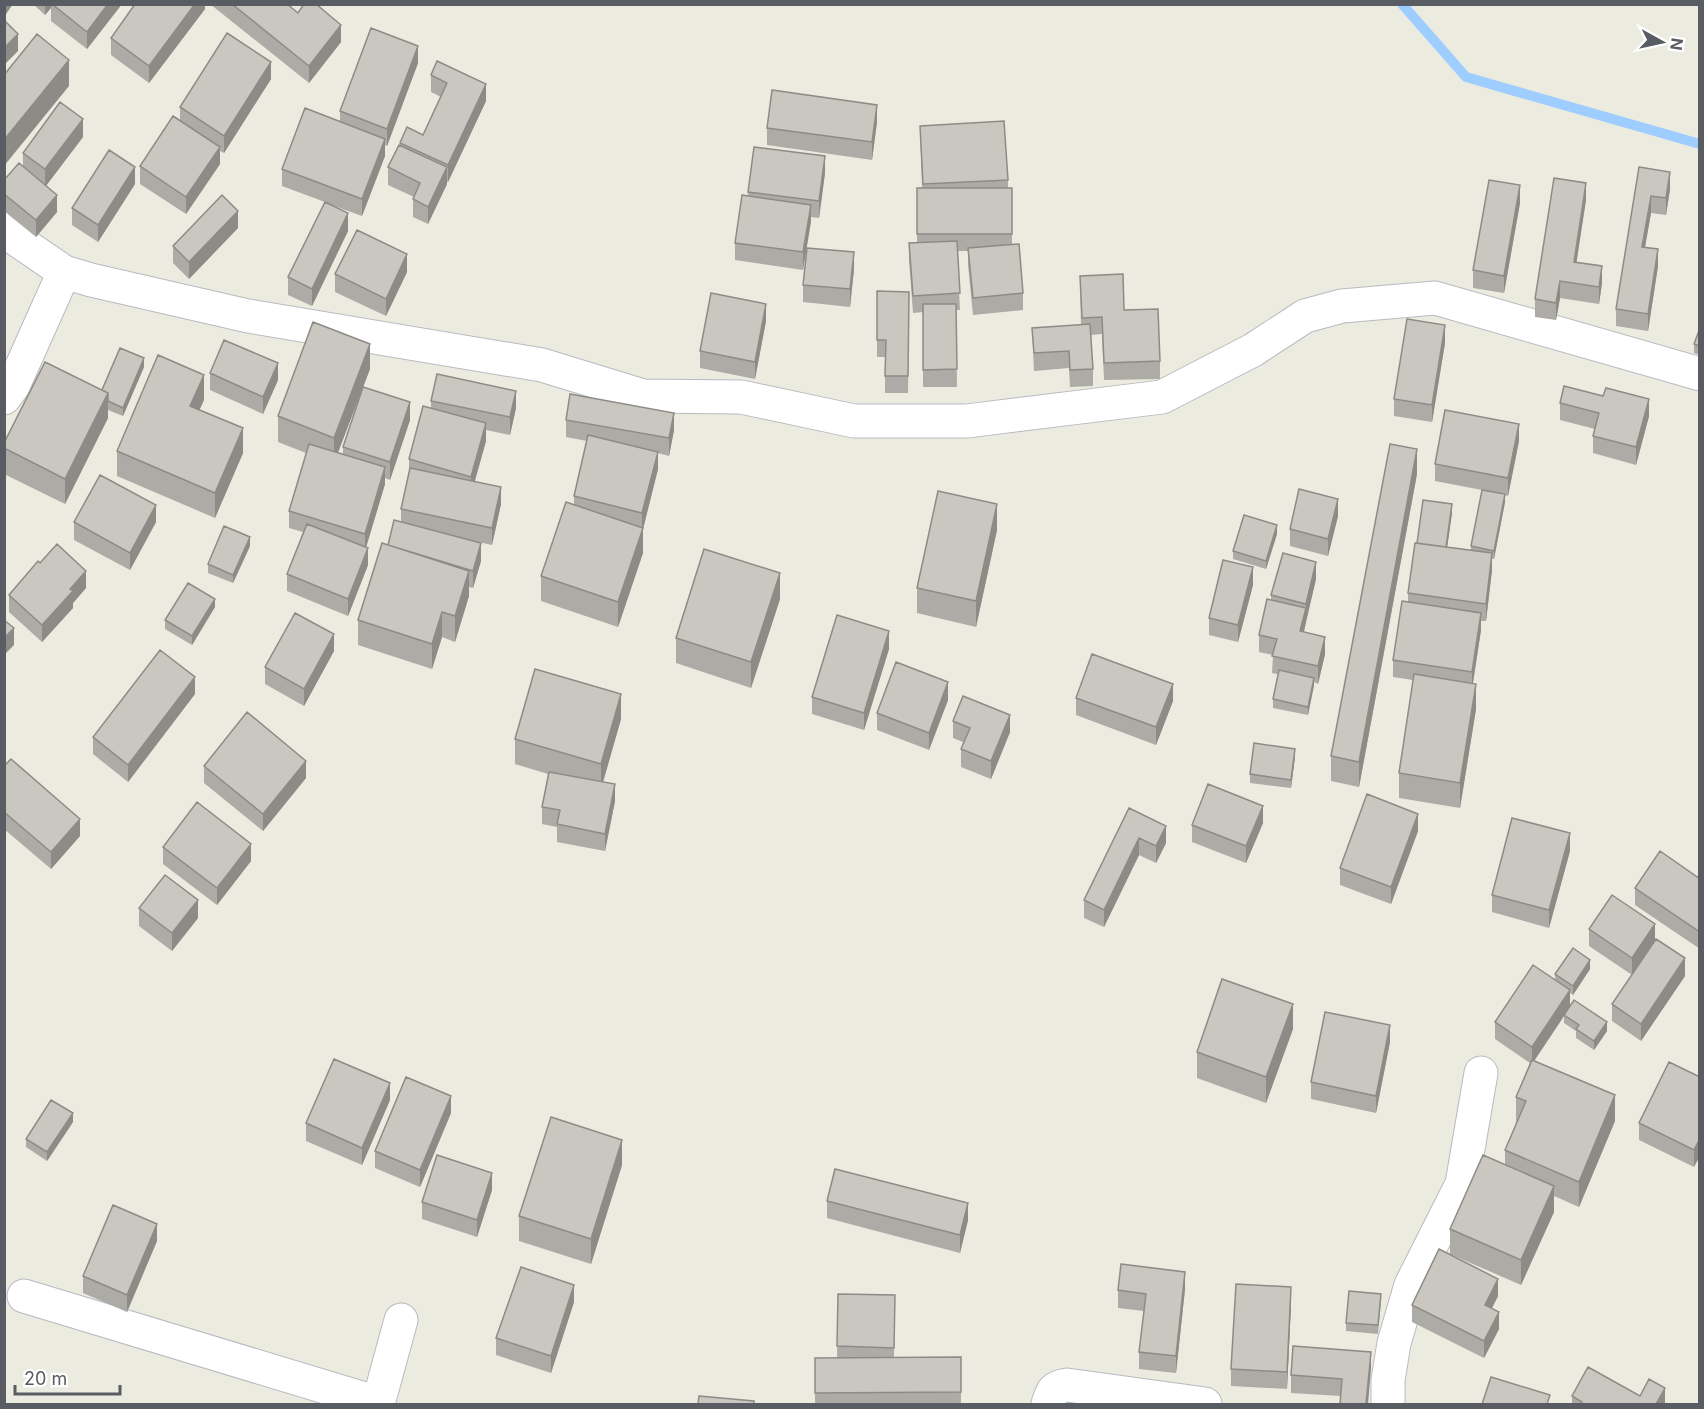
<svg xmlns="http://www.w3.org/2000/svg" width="1704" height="1409" font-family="Inter,sans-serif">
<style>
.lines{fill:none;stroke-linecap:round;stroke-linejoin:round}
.stream{stroke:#9ecdff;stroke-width:10}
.minor-casing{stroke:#b8bac0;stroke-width:35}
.tertiary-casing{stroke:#b8bac0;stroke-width:35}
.minor{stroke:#fff;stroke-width:33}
.tertiary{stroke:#fff;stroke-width:33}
.wall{fill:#adaba5}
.shaded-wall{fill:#8d8b86}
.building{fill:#c9c7c0;stroke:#8d8b86;stroke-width:1.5}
</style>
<rect width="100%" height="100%" fill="#ecebe0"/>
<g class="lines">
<!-- stream -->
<path class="stream" d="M1402 4 1466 77 1700 144"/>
<!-- minor casing -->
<g class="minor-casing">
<path id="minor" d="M4 398 13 386 64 272
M24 1296 378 1403
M378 1404 401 1320
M1048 1404C1052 1392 1052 1387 1067 1385L1205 1404
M1388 1404V1380L1394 1343 1411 1285 1462 1184 1481 1073"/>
</g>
<!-- tertiary casing -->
<g class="tertiary-casing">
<path id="tertiary" d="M4 229 13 237 64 272 91 280 248 316 542 365 643 396 741 397 854 421H967L1162 397 1253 350 1305 316 1342 306 1435 298 1700 374"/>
</g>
<!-- minor -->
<use href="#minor" class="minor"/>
<!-- tertiary -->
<use href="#tertiary" class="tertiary"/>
</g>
<!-- wall -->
<path class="wall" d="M33 4H122L87 49 51 21V8L45 15Z
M205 4V9L149 83 111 55V38Z
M210 4H287L298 13 341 42 309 83Z
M418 63 387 146 385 145V156L362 216 329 204 348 231 312 306 288 295V277L325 202 282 186V169L340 122V111Z
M431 75 486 101 448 182H447V184L428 224 413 217V199L414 197 388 185V167L400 145V143L423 135 441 97 431 92Z
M271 79 224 153 220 151V164L186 214 140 184V166L180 120V107Z
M877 122 872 160 767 145V128Z
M920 126 1008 180V188H1012V244L1023 293V310L973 315 968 265V251H957L960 310H956L957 387H923V312L913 313 909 260V243H917V188H922Z
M83 137 46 186 57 212 36 237 4 211V180L23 166V153Z
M1639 167 1670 189 1666 215 1651 213 1645 247 1658 266 1648 331 1616 326V309Z
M825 173 819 218 811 217 803 270 735 260V243L748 196V192Z
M135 184 98 242 72 225V208Z
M1586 200 1576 262 1602 283 1599 304 1560 298 1556 320 1535 317V299Z
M1520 203 1504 293 1473 288V270Z
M238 228 189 279 173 263V246Z
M854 269 850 307 803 302V285Z
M407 272 386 316 335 292V274Z
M1080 276 1124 310 1160 361V379L1104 380 1102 334 1091 335 1093 369V386L1070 387 1069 368 1034 371 1032 328 1081 325Z
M877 291 909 292 908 393H885V357H877Z
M766 321 755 379 700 368V351Z
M1700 328V355L1694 353V344Z
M1445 343 1432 422 1394 416V399Z
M144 367 123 416 108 410V418L65 504 4 474V443Z
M370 369 338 452 343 454V447L410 420 390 480 385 478V484L366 547 368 565 348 616 287 591V574L303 532 289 528V511L306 453 278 442V416Z
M210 373 278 380 263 414 210 390Z
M204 400 199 410 243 453 215 518 117 476V451Z
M431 401 516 408 510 435 486 430V441L475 481 501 504 492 545 478 542 481 561 473 588 469 587V596L455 642 442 637 432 669 358 645V620L388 545 401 522V509L409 473V459L431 408Z
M1560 403 1649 416 1636 465 1593 453V436L1595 429 1560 420Z
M566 420 674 430 669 456 658 453V469L643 529V553L618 627 541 601V576L574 504V496L587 441 566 437Z
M1519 441 1508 496 1505 495V502L1494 559H1492V570L1486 621H1481V630L1473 683 1476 709 1460 808 1399 798V773L1413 680 1393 677V660L1408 602V593L1417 543 1452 513 1447 547 1471 550V546L1482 490 1435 481V464Z
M1417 474 1359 787 1331 781V756Z
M1338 516 1328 556 1290 546V529Z
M74 522H156L130 570 74 540Z
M997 530 976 627 917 613V588Z
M1277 534 1266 569 1233 559V551Z
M250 546 233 583 208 573V564Z
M1316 579 1306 621 1304 632 1325 654 1318 684 1314 682 1308 715 1273 708V699L1278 674 1272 673 1273 655 1259 652V635L1271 600V595Z
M1253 585 1238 642 1209 635V618Z
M86 588 73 603V608L42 642 9 612V595Z
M780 599 751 688 676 663V638Z
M215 607 192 645 165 629V620Z
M889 649 864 730 812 714V697Z
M334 651 304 706 265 684V667Z
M195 694 128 782 93 754V737Z
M1076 698 1173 701 1156 745 1076 715Z
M948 700 929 750 877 730V713Z
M621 719 603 782 615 801 605 851 557 842V827L542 824V807L548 774 515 764V739Z
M953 721 1010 732 991 779 961 767V749L963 742 953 738Z
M1295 757 1291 788 1250 783V774Z
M4 766 80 836 51 869 4 829Z
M204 766 306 778 263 831 204 783Z
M1129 808 1166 843 1156 863 1139 855 1104 927 1084 918V900Z
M1263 823 1246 863 1192 842V825Z
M1418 831 1391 904 1340 885V868Z
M163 847 251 861 217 905 163 864Z
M1570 851 1549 928 1492 912V895Z
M1700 879V949L1635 905V888Z
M139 908 198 918 172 951 139 926Z
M1589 929 1655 941 1685 976 1641 1041 1612 1021V1004L1632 975 1589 946Z
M1590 969 1573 995 1570 993V1006L1607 1031 1594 1050 1576 1038V1031L1564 1023V1016L1534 1061 1615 1121 1579 1207 1554 1196V1212L1521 1285 1450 1254V1229L1505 1165V1150L1517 1122H1516V1097L1530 1063 1495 1039V1022L1555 980V974Z
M1293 1029 1266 1103 1197 1078V1052Z
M1390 1042 1376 1113 1311 1099V1082Z
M1700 1077 1694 1167 1639 1140V1123Z
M390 1100 362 1165 306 1141V1123Z
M451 1113 420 1187 375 1168V1151Z
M73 1122 47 1161 26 1147V1139Z
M622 1165 591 1264 519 1241V1216Z
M492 1190 477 1237 422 1219V1202Z
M827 1201 968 1220 960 1253 827 1218Z
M157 1241 127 1312 83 1293V1276Z
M1185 1289 1176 1373 1139 1369V1352L1144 1311 1118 1308V1290Z
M838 1294 895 1295 894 1358 961 1357V1404H815V1358H837Z
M1498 1296 1492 1308 1499 1329 1484 1358 1412 1322V1305Z
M574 1302 551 1373 496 1355V1338Z
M1381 1302 1378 1334 1346 1331V1323Z
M1291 1305 1287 1389 1231 1386V1369Z
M1371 1369 1341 1396 1291 1393V1375Z
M1572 1396H1640L1665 1404H1572Z"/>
<!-- shaded-wall -->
<path class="shaded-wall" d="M4 4H13L4 17Z
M45 4H51V8L45 15Z
M108 4H122L87 49V32Z
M195 4H205V9L149 83V66Z
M341 25V42L309 83V66Z
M18 34V51L4 65V48Z
M418 46V63L387 146V129Z
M69 60V86L4 166V140Z
M271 62V79L224 153V136Z
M486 84V101L448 182V165Z
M877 105V122L872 160V142Z
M83 119V137L45 187V169Z
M385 139V156L362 216V199Z
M220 147V164L186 214V197Z
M825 156V173L819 218V201Z
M135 167V184L98 242V225Z
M447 167V184L428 224V207Z
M1670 172V189L1666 215V198Z
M1586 183V200L1574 279V262Z
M1520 185V203L1504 293V276Z
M57 195V212L36 237V220Z
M1651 196V213L1642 264V247Z
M811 205V222L803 270V252Z
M238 211V228L189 279V262Z
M348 213V231L312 306V289Z
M1658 249V266L1648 331V314Z
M854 252V269L850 307V289Z
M407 254V272L386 316V299Z
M1602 266V283L1599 304V287Z
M1560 281V298L1556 320V303Z
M766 304V321L755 379V362Z
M1445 325V343L1432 422V405Z
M370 344V369L334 463V438Z
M144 358V367L123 416V408Z
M278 363V380L263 414V397Z
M204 375V400L190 431V406Z
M516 391V408L510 435V417Z
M108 393V418L65 504V479Z
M1649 399V416L1636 465V447Z
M410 402V420L390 480V462Z
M674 413V430L669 456V438Z
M486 423V441L471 494V477Z
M1519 424V441L1508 496V478Z
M243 428V453L215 518V493Z
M1417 449V474L1359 787V762Z
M658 452V469L643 529V553L618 627V602L642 529V513Z
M385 467V484L365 551V534Z
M501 487V504L492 545V528Z
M1505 494V502L1494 559V551Z
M1338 499V516L1328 556V539Z
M997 504V530L976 627V601Z
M1452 504V513L1446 556V547Z
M156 505V522L130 570V553Z
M1277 525V534L1266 569V561Z
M250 537V546L233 583V575Z
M481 543V561L473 588V571Z
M368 548V565L348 616V599Z
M1492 553V570L1486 621V604Z
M1316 562V579L1300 648V631Z
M1253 567V585L1238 642V625Z
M86 571V588L73 603V608L42 642V625L70 589Z
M469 571V596L455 642V616Z
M780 573V599L751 688V662Z
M215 599V607L192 645V636Z
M442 612V637L432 669V644Z
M1481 613V630L1472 689V672Z
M14 628V645L4 655V638Z
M889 631V649L864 730V713Z
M334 634V651L304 706V689Z
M1325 637V654L1318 684V666Z
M195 677V694L128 782V765Z
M1314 678V686L1308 715V707Z
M948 682V700L929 750V733Z
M1173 684V701L1156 745V727Z
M1476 684V709L1460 808V783Z
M621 694V719L601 789V764Z
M1010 715V732L991 779V761Z
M1295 749V757L1291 788V780Z
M306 761V778L263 831V814Z
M615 784V801L605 851V834Z
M1263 806V823L1246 863V846Z
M1418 814V831L1391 904V887Z
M80 819V836L51 869V852Z
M1166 826V843L1156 863V846Z
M1570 833V851L1549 928V910Z
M1139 838V855L1104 927V910Z
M251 844V861L217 905V888Z
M198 900V918L172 951V933Z
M1655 924V941L1632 975V958Z
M1685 958V976L1641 1041V1024Z
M1590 960V969L1573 995V986Z
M1570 990V1007L1532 1064V1047Z
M1293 1004V1029L1266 1103V1077Z
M1607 1022V1031L1594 1050V1041Z
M1390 1025V1042L1376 1113V1096Z
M390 1083V1100L362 1165V1148Z
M1615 1095V1121L1579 1207V1182Z
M451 1096V1113L420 1187V1170Z
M73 1113V1122L47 1161V1152Z
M1700 1138V1156L1694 1167V1150Z
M622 1140V1165L591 1264V1239Z
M492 1173V1190L477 1237V1220Z
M1554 1186V1212L1521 1285V1260Z
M968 1203V1220L960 1253V1235Z
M157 1224V1241L127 1312V1295Z
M1185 1272V1289L1176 1373V1356Z
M1498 1279V1296L1485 1322V1305Z
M574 1285V1302L551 1373V1356Z
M1291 1287V1305L1287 1389V1372Z
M1499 1312V1329L1484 1358V1341Z
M1371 1352V1369L1368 1404H1366Z
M1665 1388V1404H1656Z"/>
<!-- building -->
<path class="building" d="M52 4H108L87 32Z
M135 4H195L149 66 111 38Z
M232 4H287L298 13 304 4H316L341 25 309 66Z
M4 20 18 34 4 48Z
M371 28 418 46 387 129 340 111Z
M227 33 271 62 224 136 180 107Z
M37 34 69 60 4 140V75Z
M437 61 486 84 448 165 400 143 407 127 423 135 447 83 431 75Z
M772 90 877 105 872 142 767 128Z
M60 102 83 119 45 169 23 153Z
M305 108 385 139 362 199 282 169Z
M173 116 220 147 186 197 140 166Z
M1004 121 1008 180 923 184 920 126Z
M399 145 447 167 428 207 413 199 420 183 388 167Z
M754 147 825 156 819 201 748 192Z
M109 150 135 167 98 225 72 208Z
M19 163 57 195 36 220 4 194V180Z
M1639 167 1670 172 1666 198 1651 196 1642 247 1658 249 1648 314 1616 309Z
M1554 178 1586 183 1574 262 1602 266 1599 287 1560 281 1556 303 1535 299Z
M1489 180 1520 185 1504 276 1473 270Z
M917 188H1012V234H917Z
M222 195 238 211 189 262 173 246Z
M742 195 811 205 803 252 735 243Z
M325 202 348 213 312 289 288 277Z
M357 230 407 254 386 299 335 274Z
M957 241 960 293 913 296 909 243Z
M1019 244 1023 293 973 298 968 248Z
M807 248 854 252 850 289 803 285Z
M1123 274 1124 310 1158 309 1160 361 1104 363 1102 317 1082 318 1080 276Z
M877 291 909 292 908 376H885L886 340H877Z
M711 293 766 304 755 362 700 351Z
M923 304H956L957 369 923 370Z
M1407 319 1445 325 1432 405 1394 399Z
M313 322 370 344 334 438 278 416Z
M1090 324 1093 369 1070 370 1069 351 1034 353 1032 328Z
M1700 328V346L1694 344Z
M224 340 278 363 263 397 210 373Z
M120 348 144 358 123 408 108 401V393L102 390Z
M158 355 204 375 190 406 243 428 215 493 117 451Z
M45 362 108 393 65 479 4 448V443Z
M437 374 516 391 510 417 431 401Z
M1564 386 1603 396 1606 388 1649 399 1636 447 1593 436 1599 413 1560 403Z
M363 387 410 402 390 462 343 447Z
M570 394 674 413 669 438 566 420Z
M423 406 486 423 471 477 409 459Z
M1445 410 1519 424 1508 478 1435 464Z
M588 435 658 452 642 513 574 496Z
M309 444 385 467 365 534 289 511Z
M1390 444 1417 449 1359 762 1331 756Z
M410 468 501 487 492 528 401 509Z
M100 475 156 505 130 553 74 522Z
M1299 489 1338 499 1328 539 1290 529Z
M1482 490 1505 494 1494 551 1471 546Z
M938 491 997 504 976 601 917 588Z
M1423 500 1452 504 1446 547 1417 543Z
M566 502 643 528 618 602 541 576Z
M1244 515 1277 525 1266 561 1233 551Z
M394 520 481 543 473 571 388 545Z
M307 524 368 548 348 599 287 574Z
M224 526 250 537 233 575 208 564Z
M382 543 469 571 455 616 442 612 432 644 358 620Z
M1415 543 1492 553 1486 604 1408 593Z
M57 544 86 571 70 589 73 591 42 625 9 595 38 561 40 563Z
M704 549 780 573 751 662 676 638Z
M1283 553 1316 562 1306 604 1271 595Z
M1223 560 1253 567 1238 625 1209 618Z
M188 583 215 599 192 636 165 620Z
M1267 599 1306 608 1300 631 1325 637 1318 666 1272 656 1277 639 1259 635Z
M1402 601 1481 613 1472 672 1393 660Z
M295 613 334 634 304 689 265 667Z
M837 615 889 631 864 713 812 697Z
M4 620 14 628 4 638Z
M160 650 195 677 128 765 93 737Z
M1092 654 1173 684 1156 727 1076 698Z
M896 662 948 682 929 733 877 713Z
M535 669 621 694 601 764 515 739Z
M1279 670 1314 678 1308 707 1273 699Z
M1414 674 1476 684 1460 783 1399 773Z
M963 696 1010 715 991 761 961 749 970 728 953 721Z
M247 712 306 761 263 814 204 766Z
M1254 743 1295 749 1291 780 1250 774Z
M11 759 80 819 51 852 4 812V766Z
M549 772 615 784 605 834 557 824 560 810 542 807Z
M1208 784 1263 806 1246 846 1192 825Z
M1367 794 1418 814 1391 887 1340 868Z
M197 802 251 844 217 888 163 847Z
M1129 808 1166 826 1156 846 1139 838 1104 910 1084 900Z
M1512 818 1570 833 1549 910 1492 895Z
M1660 851 1700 879V932L1635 888Z
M165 875 198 900 172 933 139 908Z
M1612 895 1655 924 1632 958 1589 929Z
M1656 939 1685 958 1641 1024 1612 1004Z
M1573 948 1590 960 1573 986 1555 974Z
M1533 965 1570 990 1532 1047 1495 1022Z
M1222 979 1293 1004 1266 1077 1197 1052Z
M1574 1000 1607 1022 1594 1041 1576 1029 1579 1025 1564 1015Z
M1325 1012 1390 1025 1376 1096 1311 1082Z
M334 1059 390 1083 362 1148 306 1123Z
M1532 1060 1615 1095 1579 1182 1505 1150 1526 1101 1516 1097Z
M1669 1062 1700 1077V1138L1694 1150 1639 1123Z
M406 1077 451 1096 420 1170 375 1151Z
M51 1100 73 1113 47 1152 26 1139Z
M551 1117 622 1140 591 1239 519 1216Z
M437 1155 492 1173 477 1220 422 1202Z
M1483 1155 1554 1186 1521 1260 1450 1229Z
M835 1169 968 1203 960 1235 827 1201Z
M113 1205 157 1224 127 1295 83 1276Z
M1439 1249 1498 1279 1485 1305 1499 1312 1484 1341 1412 1305Z
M1121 1264 1185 1272 1176 1356 1139 1352 1146 1294 1118 1290Z
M521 1267 574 1285 551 1356 496 1338Z
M1236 1284 1291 1287 1287 1372 1231 1369Z
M1349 1291 1381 1294 1378 1325 1346 1323Z
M838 1294 895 1295 894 1348 837 1346Z
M1293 1346 1371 1352 1366 1404H1340L1342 1379 1291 1375Z
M961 1357V1392L815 1393V1358Z
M1588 1367 1640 1396 1649 1379 1665 1388 1656 1404H1581L1582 1402 1572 1396Z
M1491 1377 1550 1395 1547 1404H1482Z
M699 1396 754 1401V1404H698Z"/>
<!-- border -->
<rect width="1704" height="1409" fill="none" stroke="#595c62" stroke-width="12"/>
<!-- north arrow -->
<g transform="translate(1662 42) rotate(98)" stroke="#ffffff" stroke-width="4.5" paint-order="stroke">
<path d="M0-4.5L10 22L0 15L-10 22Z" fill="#595c62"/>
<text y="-9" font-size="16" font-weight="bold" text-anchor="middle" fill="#595c62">N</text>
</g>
<!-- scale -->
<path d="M15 1385v9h105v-9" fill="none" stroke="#595c62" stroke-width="3"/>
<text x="24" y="1385" font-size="18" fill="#595c62" stroke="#ffffff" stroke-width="4.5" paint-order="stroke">20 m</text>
</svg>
